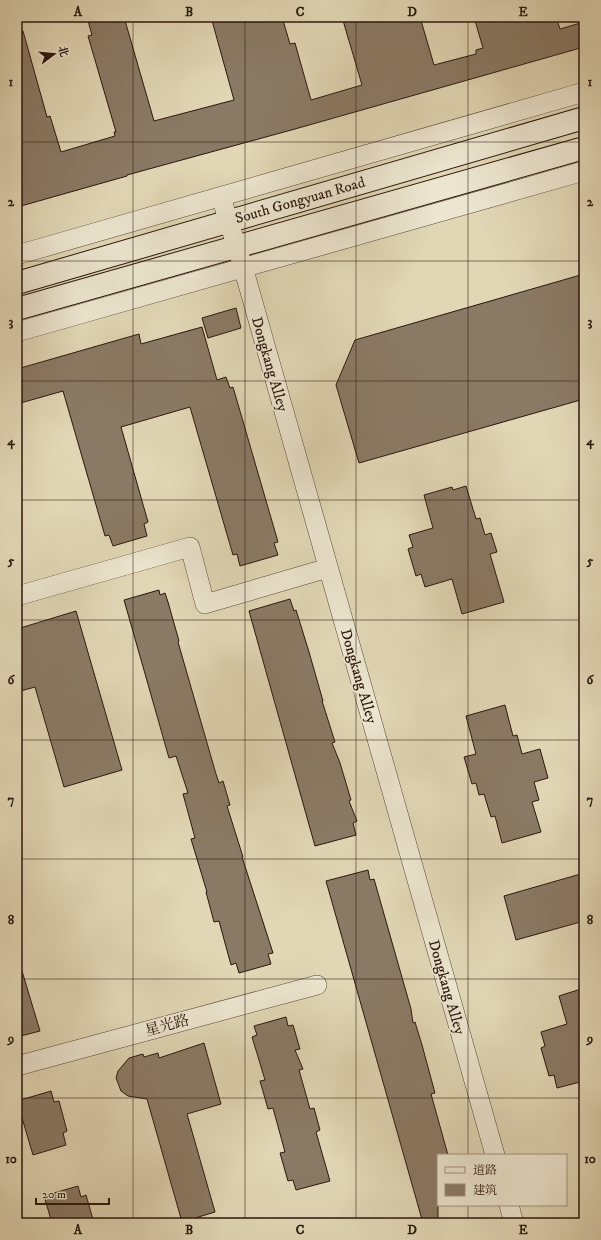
<svg xmlns="http://www.w3.org/2000/svg" width="601" height="1240" font-family="'IM FELL DW Pica','Noto Serif SC',serif">
<style>
.building{fill:#8a7a65;stroke:#2b160e}
.lines{fill:none;stroke-linecap:round;stroke-linejoin:round}
.minor-casing{stroke:#584638;stroke-width:20}
.secondary-casing{stroke:#2b160e;stroke-width:24}
.minor{stroke:#ece5cf;stroke-width:19}
.secondary{stroke:#ece5cf;stroke-width:22}
.grid{fill:none;stroke:#2b160e;stroke-width:1;stroke-opacity:0.55}
.labels{text-anchor:middle;stroke-width:3.5;stroke-linejoin:round;paint-order:stroke}
.street-label{font-size:15px;fill:#2b160e;stroke:#ece5cf}
.neatline{fill:none;stroke:#2b160e;stroke-width:1.5}
.grid-label{font-size:13px;text-anchor:middle;font-weight:bold;fill:#2b160e}
</style>
<rect width="100%" height="100%" fill="#e1d7b5"/>
<filter id="stains"><feTurbulence type="fractalNoise" baseFrequency=".005" numOctaves="4"/><feColorMatrix values="0 0 0 0 .2 0 0 0 0 .09 0 0 0 0 .02 0 0 0 .5 -.17"/></filter>
<radialGradient id="worn" r=".72"><stop offset=".6" stop-color="#630" stop-opacity="0"/><stop offset="1" stop-color="#630" stop-opacity=".3"/></radialGradient>
<!-- building -->
<path class="building" d="M87 17H124L154 121 234 100 211 17H282L290 44 295 43 311 100 362 85 342 17H420L434 65 476 54V50L483 48 474 17H556L560 29 584 22V47L295 129 127 175V176L21 206 17 193V32L23 31 47 117 50 116 61 152 115 136 114 132H116L88 36 92 35Z
M584 274V399L359 463 336 385 355 340Z
M236 308 241 328 208 338 202 318Z
M202 327 217 380 226 377 230 388 233 387 278 542 274 543 278 555 240 566 237 554 233 555 190 407 121 427 148 522 144 524 147 536 113 546 109 535 105 536 63 391 17 404V369L139 334 141 344Z
M466 486 476 519 480 518 485 535 491 533 497 552 490 554 504 602 462 614 452 579 425 587 421 574 416 576 408 549 413 547 409 535 433 528 424 495 452 487 453 490Z
M159 590 160 595 165 593 168 602 179 641 178 642 216 774 219 783 223 781 230 805 227 806 243 857H242L273 953 268 954 271 964 239 973 236 963 231 965 219 921 214 922 206 892H207L191 839 195 838 183 794 188 793 176 756 169 758 124 600Z
M290 599 294 611 296 610 309 652 323 701H322L335 742 332 743 340 763 351 800 349 801 357 821 353 823 356 835 315 846 249 611Z
M76 611 122 770 64 787 35 687 17 692V629Z
M505 705 513 736 517 735 522 754 540 749 548 778 534 782 539 800 532 802 541 832 502 843 495 816 491 817 484 794 479 795 476 783 472 784 464 757 476 754 466 716Z
M368 870 370 880 374 879 411 1009 413 1023 415 1022 422 1045 435 1093 431 1094 448 1155H438V1223H423L326 881Z
M584 873V921L516 940 504 896Z
M22 971 40 1031 17 1037V972Z
M584 988V1081L557 1088 554 1075 549 1076 541 1048 545 1046 541 1032 567 1024 559 996Z
M286 1017 288 1026 293 1025 300 1049 295 1050 303 1069 299 1070 310 1109 314 1108 320 1130 316 1132 330 1181 296 1190 293 1180 288 1181 280 1153 285 1152 273 1108 268 1109 260 1081 265 1080 252 1037 257 1035 254 1026Z
M204 1043 221 1104 187 1114 215 1212 182 1222 147 1099 128 1096 121 1091 116 1078 118 1071 129 1058 143 1054 144 1057 158 1053 159 1058Z
M51 1091 54 1102 59 1101 67 1131 63 1133 66 1145 33 1155 17 1101Z
M78 1186 81 1197 86 1195 94 1223H52L44 1196Z"/>
<g class="lines">
<!-- minor casing -->
<g class="minor-casing">
<path id="minor" d="M221 197 243 267 495 1155
M17 255 584 92
M17 332 584 171
M17 596 190 547 205 604 328 568
M17 1066 317 985
M509 1205 514 1223"/>
</g>
<!-- secondary casing -->
<g class="secondary-casing">
<path id="secondary" d="M17 283 584 118
M17 309 584 148"/>
</g>
<!-- minor -->
<use href="#minor" class="minor"/>
<!-- secondary -->
<use href="#secondary" class="secondary"/>
</g>
<!-- grid -->
<path class="grid" d="M133 17V1223M245 17V1223M356 17V1223M468 17V1155M17 142H584M17 261H584M17 381H584M17 500H584M17 620H584M17 740H584M17 859H584M17 979H584M17 1098H584M468 1205V1223"/>
<g class="labels">
<!-- street labels -->
<g class="street-label">
<text transform="translate(300 200) rotate(-16)" y="5">South Gongyuan Road</text>
<text transform="translate(270 364) rotate(74)" y="5">Dongkang Alley</text>
<text transform="translate(359 676) rotate(74)" y="5">Dongkang Alley</text>
<text transform="translate(447 987) rotate(74)" y="5">Dongkang Alley</text>
<text transform="translate(167 1025) rotate(-15)" y="5">星光路</text>
</g>
</g>
<!-- margin -->
<rect width="601" height="1240" fill="none" stroke="#e1d7b5" stroke-width="44"/>
<!-- legend -->
<rect x="437" y="1154" width="130" height="52" fill="#ece5cf" stroke="#9f9282"/>
<rect x="445" y="1167" width="20" height="6" fill="#ece5cf" stroke="#9f9282"/>
<text x="473" y="1174" font-size="12" fill="#2b160e">道路</text>
<rect x="445" y="1184" width="20" height="12" fill="#8a7a65" stroke="#9f9282"/>
<text x="473" y="1194" font-size="12" fill="#2b160e">建筑</text>
<!-- north arrow -->
<g transform="translate(54 54) rotate(74)" stroke="#ece5cf" stroke-width="3" paint-order="stroke">
<path d="M0-3L7 15L0 10L-7 15Z" fill="#2b160e"/>
<text y="-6" font-size="11" font-weight="bold" text-anchor="middle" fill="#2b160e">北</text>
</g>
<!-- scale -->
<path d="M36 1198v6h73v-6" fill="none" stroke="#2b160e" stroke-width="2"/>
<text x="42" y="1198" font-size="12" fill="#2b160e" stroke="#ece5cf" stroke-width="3" paint-order="stroke">20 m</text>
<rect x="22" y="22" width="557" height="1196" class="neatline"/>
<g class="grid-label">
<text x="78" y="16">A</text>
<text x="189" y="16">B</text>
<text x="300" y="16">C</text>
<text x="412" y="16">D</text>
<text x="523" y="16">E</text>
<text x="11" y="86">1</text>
<text x="590" y="86">1</text>
<text x="11" y="206">2</text>
<text x="590" y="206">2</text>
<text x="11" y="326">3</text>
<text x="590" y="326">3</text>
<text x="11" y="445">4</text>
<text x="590" y="445">4</text>
<text x="11" y="565">5</text>
<text x="590" y="565">5</text>
<text x="11" y="684">6</text>
<text x="590" y="684">6</text>
<text x="11" y="804">7</text>
<text x="590" y="804">7</text>
<text x="11" y="924">8</text>
<text x="590" y="924">8</text>
<text x="11" y="1043">9</text>
<text x="590" y="1043">9</text>
<text x="11" y="1163">10</text>
<text x="590" y="1163">10</text>
<text x="78" y="1234">A</text>
<text x="189" y="1234">B</text>
<text x="300" y="1234">C</text>
<text x="412" y="1234">D</text>
<text x="523" y="1234">E</text>
</g>
<rect width="100%" height="100%" filter="url(#stains)"/>
<rect width="100%" height="100%" fill="url(#worn)"/>
</svg>
